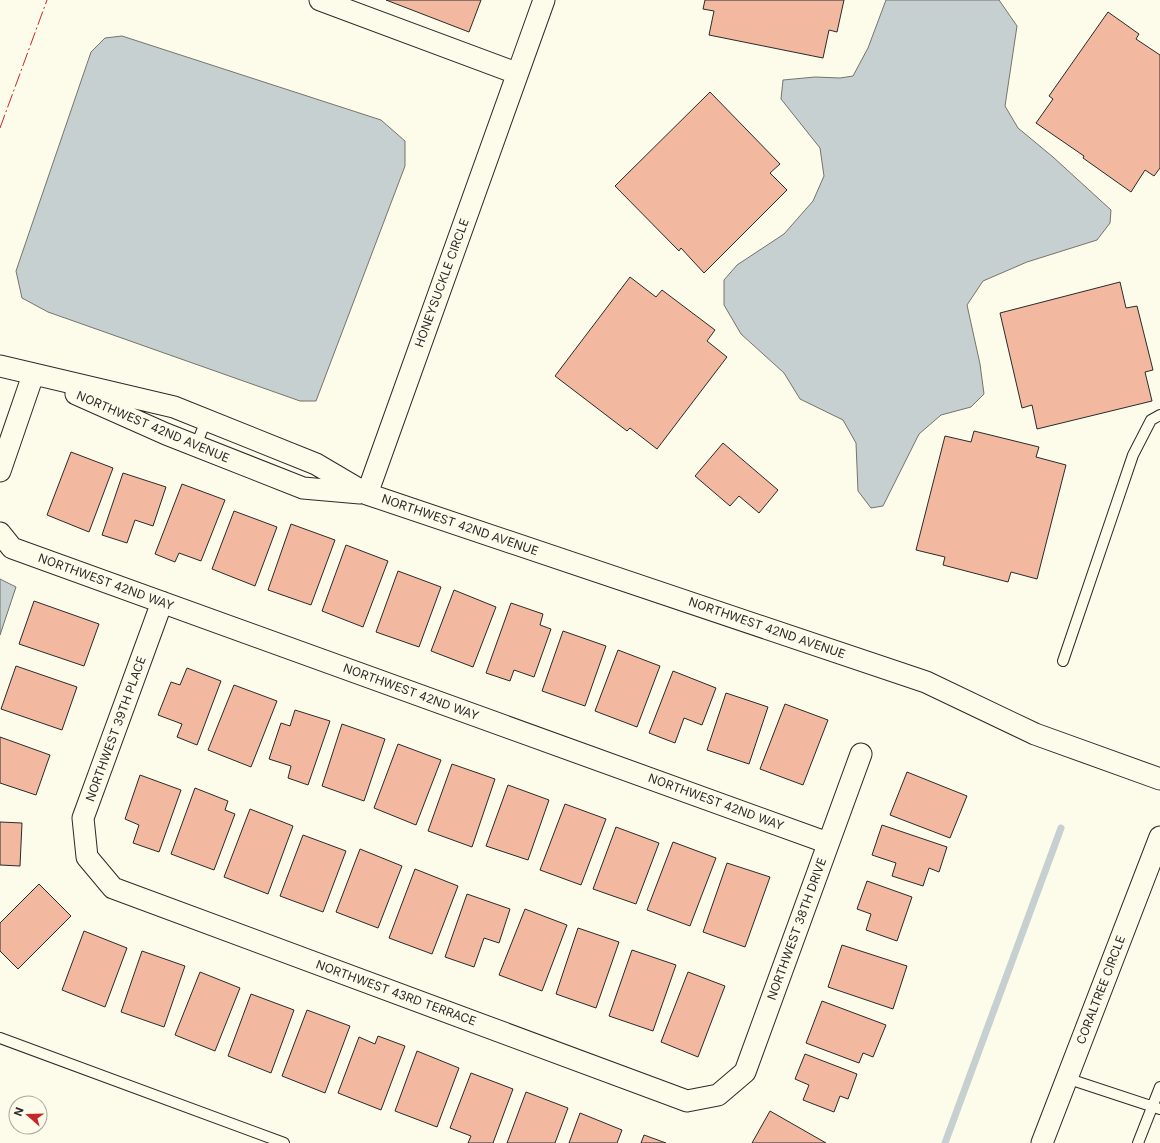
<svg xmlns="http://www.w3.org/2000/svg" width="1160" height="1143" font-family="Inter,sans-serif">
<style>
.water{fill:#c7d0d0;stroke:#74746e}
.lines{fill:none;stroke-linecap:round;stroke-linejoin:round}
.stream{stroke:#c7d0d0;stroke-width:7}
.building{fill:#f2b8a0;stroke:#2b2b2b}
.service-casing{stroke:#2b2b2b;stroke-width:12}
.minor-casing{stroke:#2b2b2b;stroke-width:23}
.service{stroke:#fdfbea;stroke-width:10}
.minor{stroke:#fdfbea;stroke-width:21}
.power{stroke:#c62828;stroke-width:1;stroke-dasharray:14 3 2 3;stroke-linecap:butt}
.labels{text-anchor:middle;stroke-width:3;stroke-linejoin:round;paint-order:stroke}
.street-label{font-size:12px;fill:#2b2b2b;stroke:#fdfbea}
</style>
<rect width="100%" height="100%" fill="#fdfbea"/>
<!-- water -->
<path class="water" d="M886 0H999L1017 26 1005 106 1018 128 1053 157 1111 210 1110 223 1097 240 1027 262 983 281 967 305 980 364 984 394 971 407 941 415 919 434 883 506 871 508 858 491 856 443 843 420 800 399 784 373 741 334 724 305V280L737 265 784 234 813 201 824 176 820 148 781 99 783 80 815 77 840 78 853 76 868 48Z
M122 36 381 120 405 141V166L316 401H300L48 312 22 298 16 271 91 52 105 38Z
M0 579 16 587 0 635Z"/>
<g class="lines">
<!-- stream -->
<path class="stream" d="M945 1143 1061 828"/>
</g>
<!-- building -->
<path class="building" d="M386 0H481L469 32Z
M705 0H844L837 32 829 30 823 58 709 35 714 11 703 9Z
M1108 12 1139 34 1136 39 1160 55V168L1154 176 1145 170 1131 192 1083 158 1084 156 1036 123 1053 99 1049 96Z
M710 92 780 164 770 173 787 190 704 273 681 248 679 251 615 186Z
M630 277 656 297 662 290 715 330 707 341 727 357 657 449 630 428 627 431 555 376Z
M1120 282 1126 308 1137 306 1153 370 1145 372 1152 401 1037 429 1032 405 1022 408 1000 313Z
M974 431 1039 447 1036 457 1066 465 1037 579 1011 572 1008 582 943 565 945 557 916 550 945 436 971 442Z
M723 443 778 490 759 513 739 496 730 506 695 476Z
M71 452 113 468 89 532 47 515Z
M123 473 166 487 153 526 135 520 127 543 102 535Z
M182 484 225 500 201 561 179 553 175 562 155 554Z
M234 511 277 527 255 586 212 569Z
M291 524 335 540 311 605 268 590Z
M346 545 388 561 363 627 322 611Z
M398 571 441 587 419 647 376 632Z
M454 590 496 607 473 667 431 651Z
M34 601 99 624 84 666 19 644Z
M511 603 543 614 540 625 551 629 534 677 514 670 510 681 486 673Z
M563 631 606 646 585 706 542 691Z
M618 650 660 666 637 727 595 711Z
M16 666 77 687 62 730 1 709Z
M187 668 221 681 197 745 177 737 182 724 158 715 171 682 180 685Z
M673 671 716 688 702 725 684 718 675 743 649 733Z
M234 685 277 701 251 767 208 750Z
M726 693 768 707 749 764 707 750Z
M785 704 828 720 803 785 760 769Z
M295 710 330 721 308 785 288 778 291 766 269 759 281 723 290 726Z
M342 724 385 739 364 801 322 786Z
M0 737 50 755 36 795 0 783Z
M398 744 441 760 416 825 374 808Z
M452 764 495 779 472 847 428 831Z
M907 772 967 796 950 838 890 815Z
M140 775 181 790 159 852 133 843 139 825 125 819Z
M508 785 549 800 528 860 486 846Z
M195 788 228 801 225 810 235 814 214 870 171 854Z
M565 804 606 819 581 885 540 870Z
M250 809 293 826 268 894 224 877Z
M0 822 22 823 20 866 0 865Z
M882 825 947 847 939 872 929 868 923 886 892 876 896 863 872 855Z
M616 827 659 843 636 904 593 889Z
M303 835 346 851 323 912 280 896Z
M673 842 716 858 690 926 647 910Z
M360 849 402 866 378 928 336 912Z
M727 863 770 877 745 947 703 932Z
M415 869 458 886 432 954 389 938Z
M867 881 912 897 897 941 866 930 871 914 857 909Z
M39 884 71 916 18 969 0 951V923Z
M467 894 510 909 499 943 484 938 474 967 445 957Z
M525 909 567 925 542 991 499 975Z
M578 928 619 942 596 1008 556 994Z
M84 931 127 948 105 1007 62 990Z
M842 945 907 966 893 1009 828 987Z
M632 950 676 965 653 1031 609 1016Z
M142 951 185 966 164 1027 121 1012Z
M200 972 240 988 215 1051 175 1035Z
M688 972 725 986 698 1057 661 1042Z
M251 994 294 1010 271 1073 228 1056Z
M822 1001 886 1025 873 1057 863 1053 859 1063 806 1043Z
M307 1010 350 1026 325 1093 282 1076Z
M378 1036 405 1046 381 1110 338 1093 359 1037 375 1044Z
M417 1051 459 1068 437 1127 395 1111Z
M805 1054 857 1074 848 1099 840 1096 834 1112 803 1100 809 1085 795 1079Z
M471 1073 513 1089 493 1143H468L471 1136 450 1128Z
M526 1092 568 1108 555 1143H507Z
M770 1111 826 1143H752Z
M580 1113 622 1130 617 1143H569Z
M644 1135 666 1143H641Z"/>
<g class="lines">
<!-- service casing -->
<g class="service-casing">
<path id="service" d="M196 446 206 420
M1063 661 1133 455 1151 420 1160 415
M0 1038 284 1143
M1066 1078 1160 1109
M1138 1143 1160 1087"/>
</g>
<!-- minor casing -->
<g class="minor-casing">
<path id="minor" d="M320 0 516 73
M0 366 174 407 316 464 367 494 926 682 1035 734 1160 779
M76 394 166 434 303 488 360 493
M0 471 33 375
M367 494 544 0
M0 533 12 548 828 843
M162 602 83 818 87 857 113 888 687 1101 718 1095 745 1072 861 754
M1042 1143 1160 837"/>
</g>
<!-- service -->
<use href="#service" class="service"/>
<!-- minor -->
<use href="#minor" class="minor"/>
<!-- power -->
<path class="power" d="M0 128 47 0"/>
</g>
<g class="labels">
<!-- street labels -->
<g class="street-label">
<text transform="translate(442 283) rotate(-70)" y="4">HONEYSUCKLE CIRCLE</text>
<text transform="translate(153 427) rotate(23)" y="4">NORTHWEST 42ND AVENUE</text>
<text transform="translate(460 525) rotate(19)" y="4">NORTHWEST 42ND AVENUE</text>
<text transform="translate(106 582) rotate(20)" y="4">NORTHWEST 42ND WAY</text>
<text transform="translate(767 628) rotate(19)" y="4">NORTHWEST 42ND AVENUE</text>
<text transform="translate(411 692) rotate(20)" y="4">NORTHWEST 42ND WAY</text>
<text transform="translate(116 729) rotate(-70)" y="4">NORTHWEST 39TH PLACE</text>
<text transform="translate(716 802) rotate(20)" y="4">NORTHWEST 42ND WAY</text>
<text transform="translate(797 929) rotate(-70)" y="4">NORTHWEST 38TH DRIVE</text>
<text transform="translate(1101 990) rotate(-69)" y="4">CORALTREE CIRCLE</text>
<text transform="translate(396 993) rotate(20)" y="4">NORTHWEST 43RD TERRACE</text>
</g>
</g>
<!-- north arrow -->
<g transform="translate(28 1115) rotate(290)"><circle r="19" fill="#fdfbea" stroke="#a9a89e"/>
<path d="M0-3L7 15L0 10L-7 15Z" fill="#c62828"/>
<text y="-6" font-size="11" font-weight="bold" text-anchor="middle" fill="#2b2b2b">N</text>
</g>
</svg>
